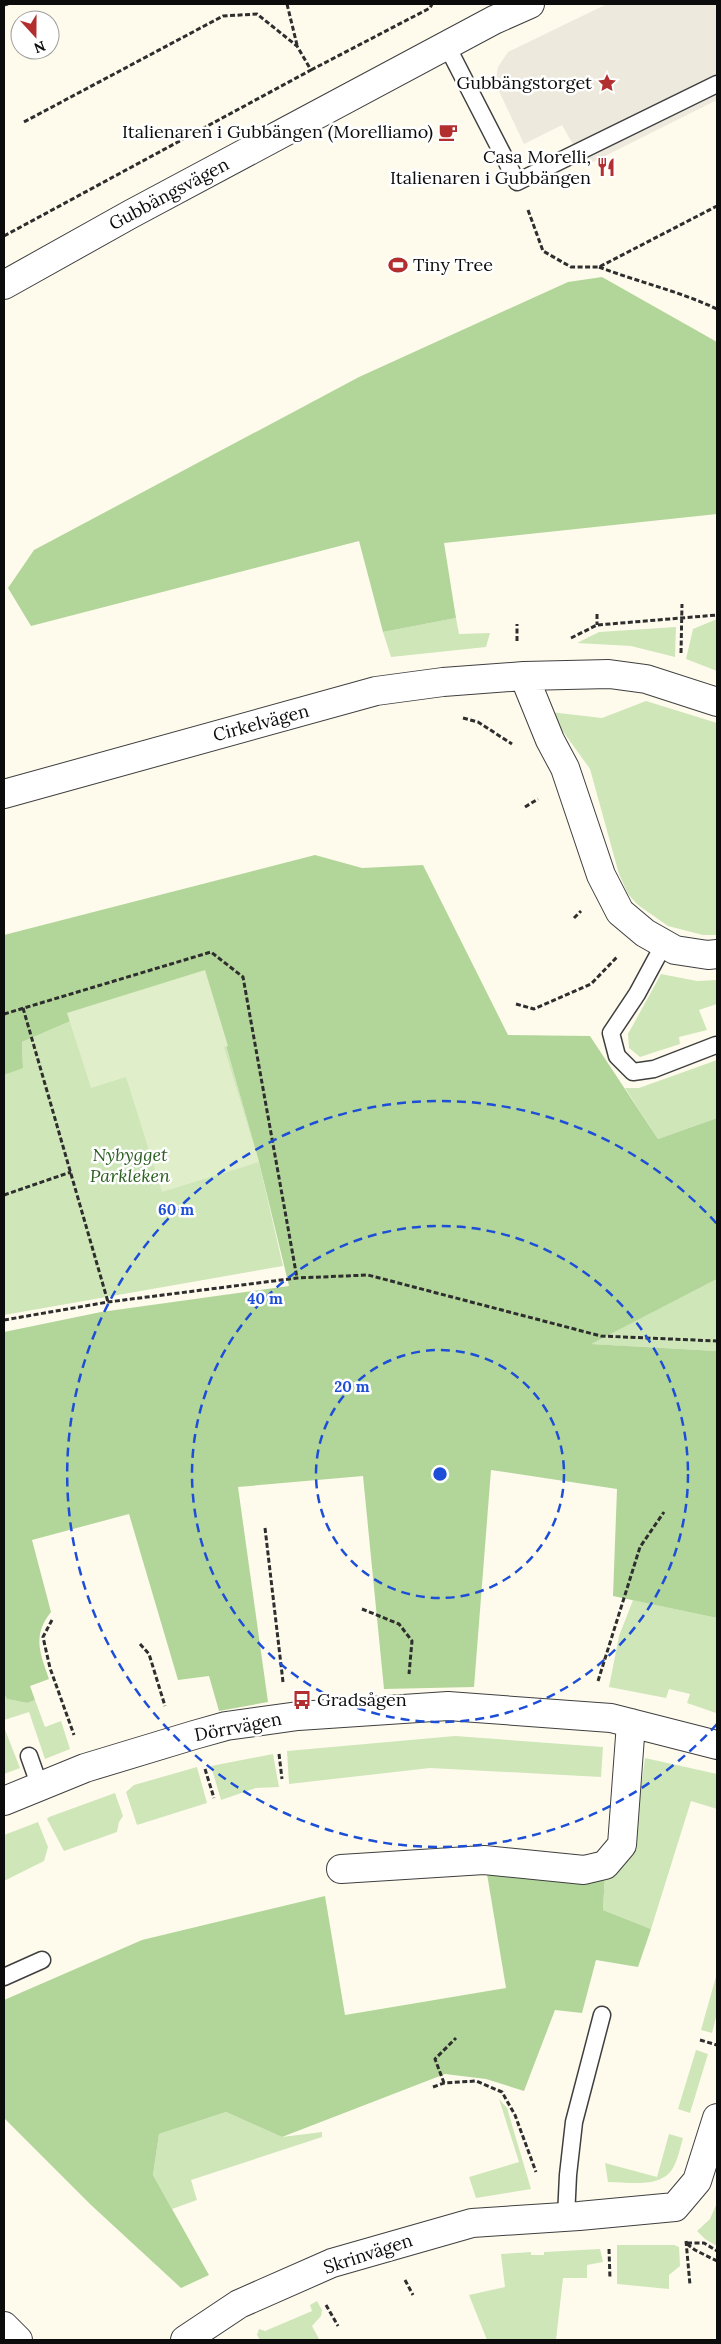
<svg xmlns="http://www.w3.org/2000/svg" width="721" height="2344" font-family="Lora,serif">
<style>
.green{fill:#cfe6b9}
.forest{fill:#b2d699}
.pitch{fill:#e0eeca}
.plaza{fill:#ede9dd}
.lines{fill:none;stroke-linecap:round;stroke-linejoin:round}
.service-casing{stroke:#3f3f3f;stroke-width:19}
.minor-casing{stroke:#3f3f3f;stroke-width:30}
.path{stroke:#2e2e2e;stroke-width:3;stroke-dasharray:5 2.5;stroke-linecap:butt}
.service{stroke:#fff;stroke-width:16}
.minor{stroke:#fff;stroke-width:28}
.ring{fill:none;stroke:#1d4ed8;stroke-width:2.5;stroke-dasharray:9 6}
.labels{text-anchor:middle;stroke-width:5;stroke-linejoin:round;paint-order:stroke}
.poi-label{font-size:18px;fill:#0c0c0c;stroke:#fff;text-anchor:end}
.street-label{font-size:18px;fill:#0c0c0c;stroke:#fff}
.park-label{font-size:18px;font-style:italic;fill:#2c6021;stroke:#fff}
.centre{fill:#1d4ed8;stroke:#fff;stroke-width:2.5}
.ring-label{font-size:15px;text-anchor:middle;font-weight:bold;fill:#1d4ed8;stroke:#fff;stroke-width:5;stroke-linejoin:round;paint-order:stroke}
</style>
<rect width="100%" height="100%" fill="#fefbed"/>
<!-- green -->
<path class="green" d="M456 618 459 634 490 633 486 647 391 657 383 632Z
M717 619V671L686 659 693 629Z
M676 627 675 657 631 646 577 643 599 632Z
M646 701 717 723V935H703L668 926 638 905 628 894 619 874 590 769 562 730 549 720 550 712 602 718Z
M661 974 697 981 717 980V1004L699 1010 707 1030 679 1037 680 1044 640 1057 629 1048 628 1034Z
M208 982 259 1162 283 1266 4 1315V1075L23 1067 22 1042 80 1017Z
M717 1060V1118L658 1139 625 1088H639Z
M717 1279V1351L590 1344Z
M633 1600 717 1618 716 1713 687 1703 690 1694 669 1689 666 1698 609 1687 619 1636Z
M4 1694 7 1699 27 1703 35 1700 45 1727 61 1721 70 1749 45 1759 29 1712 4 1720Z
M4 1727 20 1768 4 1774Z
M455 1736 603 1747 601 1777 430 1768 289 1784 287 1751Z
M273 1754 279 1787 256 1788 221 1800 211 1766Z
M645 1758 717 1774V1809L691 1801 651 1929 603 1910 605 1874 635 1832Z
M197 1767 207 1803 137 1825 126 1792 134 1785Z
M115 1793 123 1816 119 1822 117 1832 64 1851 47 1819 49 1817Z
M38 1822 48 1847 44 1861 4 1881V1835Z
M717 1973V2013L712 2033 701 2030Z
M696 2050 708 2054 690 2113 678 2109Z
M499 2099 507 2108 531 2189 476 2198 469 2177 519 2162Z
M226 2112 282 2137 322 2132V2137L191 2180 197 2200 172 2209 153 2175 159 2134Z
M669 2134 683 2138C680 2148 678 2159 673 2168 661 2189 627 2182 608 2182L605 2163 657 2177Z
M717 2203V2246L705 2239 697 2231 710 2219Z
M617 2245H674L679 2247 680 2266 669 2275V2289L617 2284Z
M600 2249 603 2262 587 2265V2278H563L556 2340H487L469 2295 505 2287 501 2254 531 2252V2255H544V2252Z
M317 2301 322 2310 321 2316 312 2326 319 2339 260 2340 257 2335 259 2329 265 2331 312 2311 310 2305Z"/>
<!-- forest -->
<path class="forest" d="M602 277 717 342V514L444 543 456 618 383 632 359 541 31 626 8 588 34 550 359 377 568 282Z
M315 855 362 868 423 865 508 1035 590 1036 658 1139 717 1118V1279L591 1344 717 1351V1618L613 1596 617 1489 491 1470 474 1687 384 1689 363 1476 238 1487 268 1702 219 1711 209 1676 178 1680 129 1514 32 1540 51 1612C32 1636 40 1653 49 1679L30 1686 35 1700 27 1703 7 1699 4 1694V1332L101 1312 289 1286 259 1162 208 982 80 1017 22 1042 23 1068 4 1075V935Z
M486 1868 605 1874 603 1910 651 1929 638 1967 596 1960 582 2013 555 2010 524 2091 486 2079 445 2074 282 2137 226 2112 159 2134 153 2175 209 2275 181 2288 91 2205 4 2118V2000L142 1940 325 1896 345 2015 506 1988Z"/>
<!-- pitch -->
<path class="pitch" d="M205 970 228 1046 224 1047 259 1162 162 1192 126 1077 91 1088 67 1013Z"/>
<!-- plaza -->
<path class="plaza" d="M607 4H717V100L585 166 562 125 524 144 497 87 496 78 498 67 508 52Z"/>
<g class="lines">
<!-- service casing -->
<g class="service-casing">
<path id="service" d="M447 46 517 182 717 84
M664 944 637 994 611 1033 617 1056 633 1072 654 1069 716 1045
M29 1756 40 1787
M4 1977 42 1960
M566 2217 568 2175 574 2122 602 2015"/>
</g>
<!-- minor casing -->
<g class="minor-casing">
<path id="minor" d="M4 285 131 214 494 20 530 4
M524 676 550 740 565 768 601 875 620 912 645 933 675 950 708 955 717 954
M4 794 376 691 443 682 524 676 609 674 646 679 717 702
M4 1801 85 1768 194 1735 226 1726 298 1716 448 1706 611 1718 717 1745
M341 1869 484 1860 584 1870 605 1865 622 1845 631 1723
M4 2326 18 2340
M185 2340 239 2304 332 2263 472 2223 579 2216 675 2207 697 2181 717 2118"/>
</g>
<!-- path -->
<path class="path" d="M287 4 297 45
M4 5 8 4
M311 70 430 8 432 4
M528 210 543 251 571 267H599L717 206
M4 236 311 70 297 46 257 14 223 16 22 123
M599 267C638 282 679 291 717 309
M597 614V625
M571 638 597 625 717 615
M517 641V624
M681 653 682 604
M463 718 478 722 512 744
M525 807 538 799
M574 918 581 911
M516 1004 534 1009 591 984 617 957
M23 1008 108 1302
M4 1014 211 952 243 977 297 1278
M4 1195 71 1172
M4 1320 108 1302 297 1278 368 1275 601 1336 717 1341
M265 1528 283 1682
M362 1609 399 1624 412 1641 409 1674
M52 1620 43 1637 50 1668 74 1735
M140 1644 149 1654 165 1706
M598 1681 640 1547 664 1512
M279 1754 282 1779
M205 1769 214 1798
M700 2040 717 2045
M444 2083 435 2059 456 2038
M433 2087 444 2083 476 2081 502 2092 515 2115 536 2172
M686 2241 690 2285
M687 2243H704L717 2251
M687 2244 695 2250 717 2261
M609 2249 610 2279
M405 2280 413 2295
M326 2305 338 2326"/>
<!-- service -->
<use href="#service" class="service"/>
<!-- minor -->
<use href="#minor" class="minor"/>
</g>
<!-- distance rings -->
<g class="ring">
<circle cx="440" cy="1474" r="124"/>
<circle cx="440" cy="1474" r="248"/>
<path d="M717 1724A373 373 0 1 1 717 1224"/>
</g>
<!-- icons -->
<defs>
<g id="sight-bare" transform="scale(1.5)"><path d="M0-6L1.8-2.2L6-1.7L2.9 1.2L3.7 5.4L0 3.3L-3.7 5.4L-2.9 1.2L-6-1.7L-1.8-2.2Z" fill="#b32e2f" stroke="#fff" stroke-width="2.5" paint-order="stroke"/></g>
<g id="cafe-bare" transform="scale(1.5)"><path d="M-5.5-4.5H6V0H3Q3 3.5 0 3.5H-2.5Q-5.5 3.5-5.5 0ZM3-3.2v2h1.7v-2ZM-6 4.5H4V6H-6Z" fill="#b32e2f" stroke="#fff" stroke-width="2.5" paint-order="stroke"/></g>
<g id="restaurant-bare" transform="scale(1.5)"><path d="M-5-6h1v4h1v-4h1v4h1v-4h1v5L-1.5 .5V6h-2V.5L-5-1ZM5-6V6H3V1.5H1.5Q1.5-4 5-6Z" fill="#b32e2f" stroke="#fff" stroke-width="2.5" paint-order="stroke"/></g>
<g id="stadium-bare" transform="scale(1.5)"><path d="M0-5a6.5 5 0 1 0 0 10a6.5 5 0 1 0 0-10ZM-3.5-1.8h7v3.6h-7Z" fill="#b32e2f" stroke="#fff" stroke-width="2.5" paint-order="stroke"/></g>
<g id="bus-bare" transform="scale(1.5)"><path d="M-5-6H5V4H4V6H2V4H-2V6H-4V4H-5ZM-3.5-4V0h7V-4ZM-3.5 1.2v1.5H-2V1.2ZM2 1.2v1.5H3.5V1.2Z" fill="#b32e2f" stroke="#fff" stroke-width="2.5" paint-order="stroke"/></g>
</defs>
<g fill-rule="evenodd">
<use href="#sight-bare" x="607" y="83"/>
<use href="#cafe-bare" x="448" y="132"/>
<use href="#restaurant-bare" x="606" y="167"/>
<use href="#stadium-bare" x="398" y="265"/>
<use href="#bus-bare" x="302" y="1700"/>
</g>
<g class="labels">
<!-- poi labels -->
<g class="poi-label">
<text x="592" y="89">Gubbängstorget</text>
<text x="433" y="138">Italienaren i Gubbängen (Morelliamo)</text>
<text x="591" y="163">Casa Morelli,<tspan x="591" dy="21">Italienaren i Gubbängen</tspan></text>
<text x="413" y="271" text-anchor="start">Tiny Tree</text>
<text x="317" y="1706" text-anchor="start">Gradsågen</text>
</g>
<!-- street labels -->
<g class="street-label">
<text transform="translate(169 194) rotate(-28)" y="6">Gubbängsvägen</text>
<text transform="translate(261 723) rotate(-15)" y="6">Cirkelvägen</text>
<text transform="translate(238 1727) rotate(-11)" y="6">Dörrvägen</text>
<text transform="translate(368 2254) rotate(-18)" y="6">Skrinvägen</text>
</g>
<!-- park labels -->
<g class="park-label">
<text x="130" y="1161">Nybygget<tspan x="130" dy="21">Parkleken</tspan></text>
</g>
</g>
<circle cx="440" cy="1474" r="8" class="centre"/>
<g class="ring-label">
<text x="176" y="1215">60 m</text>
<text x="265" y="1304">40 m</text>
<text x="352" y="1392">20 m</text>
</g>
<!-- border -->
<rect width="721" height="2344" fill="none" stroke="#0c0c0c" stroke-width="10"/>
<!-- north arrow -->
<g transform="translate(35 35) rotate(159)"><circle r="24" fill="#ffffff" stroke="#9e9e9e"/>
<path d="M0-4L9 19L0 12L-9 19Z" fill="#b32e2f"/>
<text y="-8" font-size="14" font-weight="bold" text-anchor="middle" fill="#0c0c0c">N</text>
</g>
</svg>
